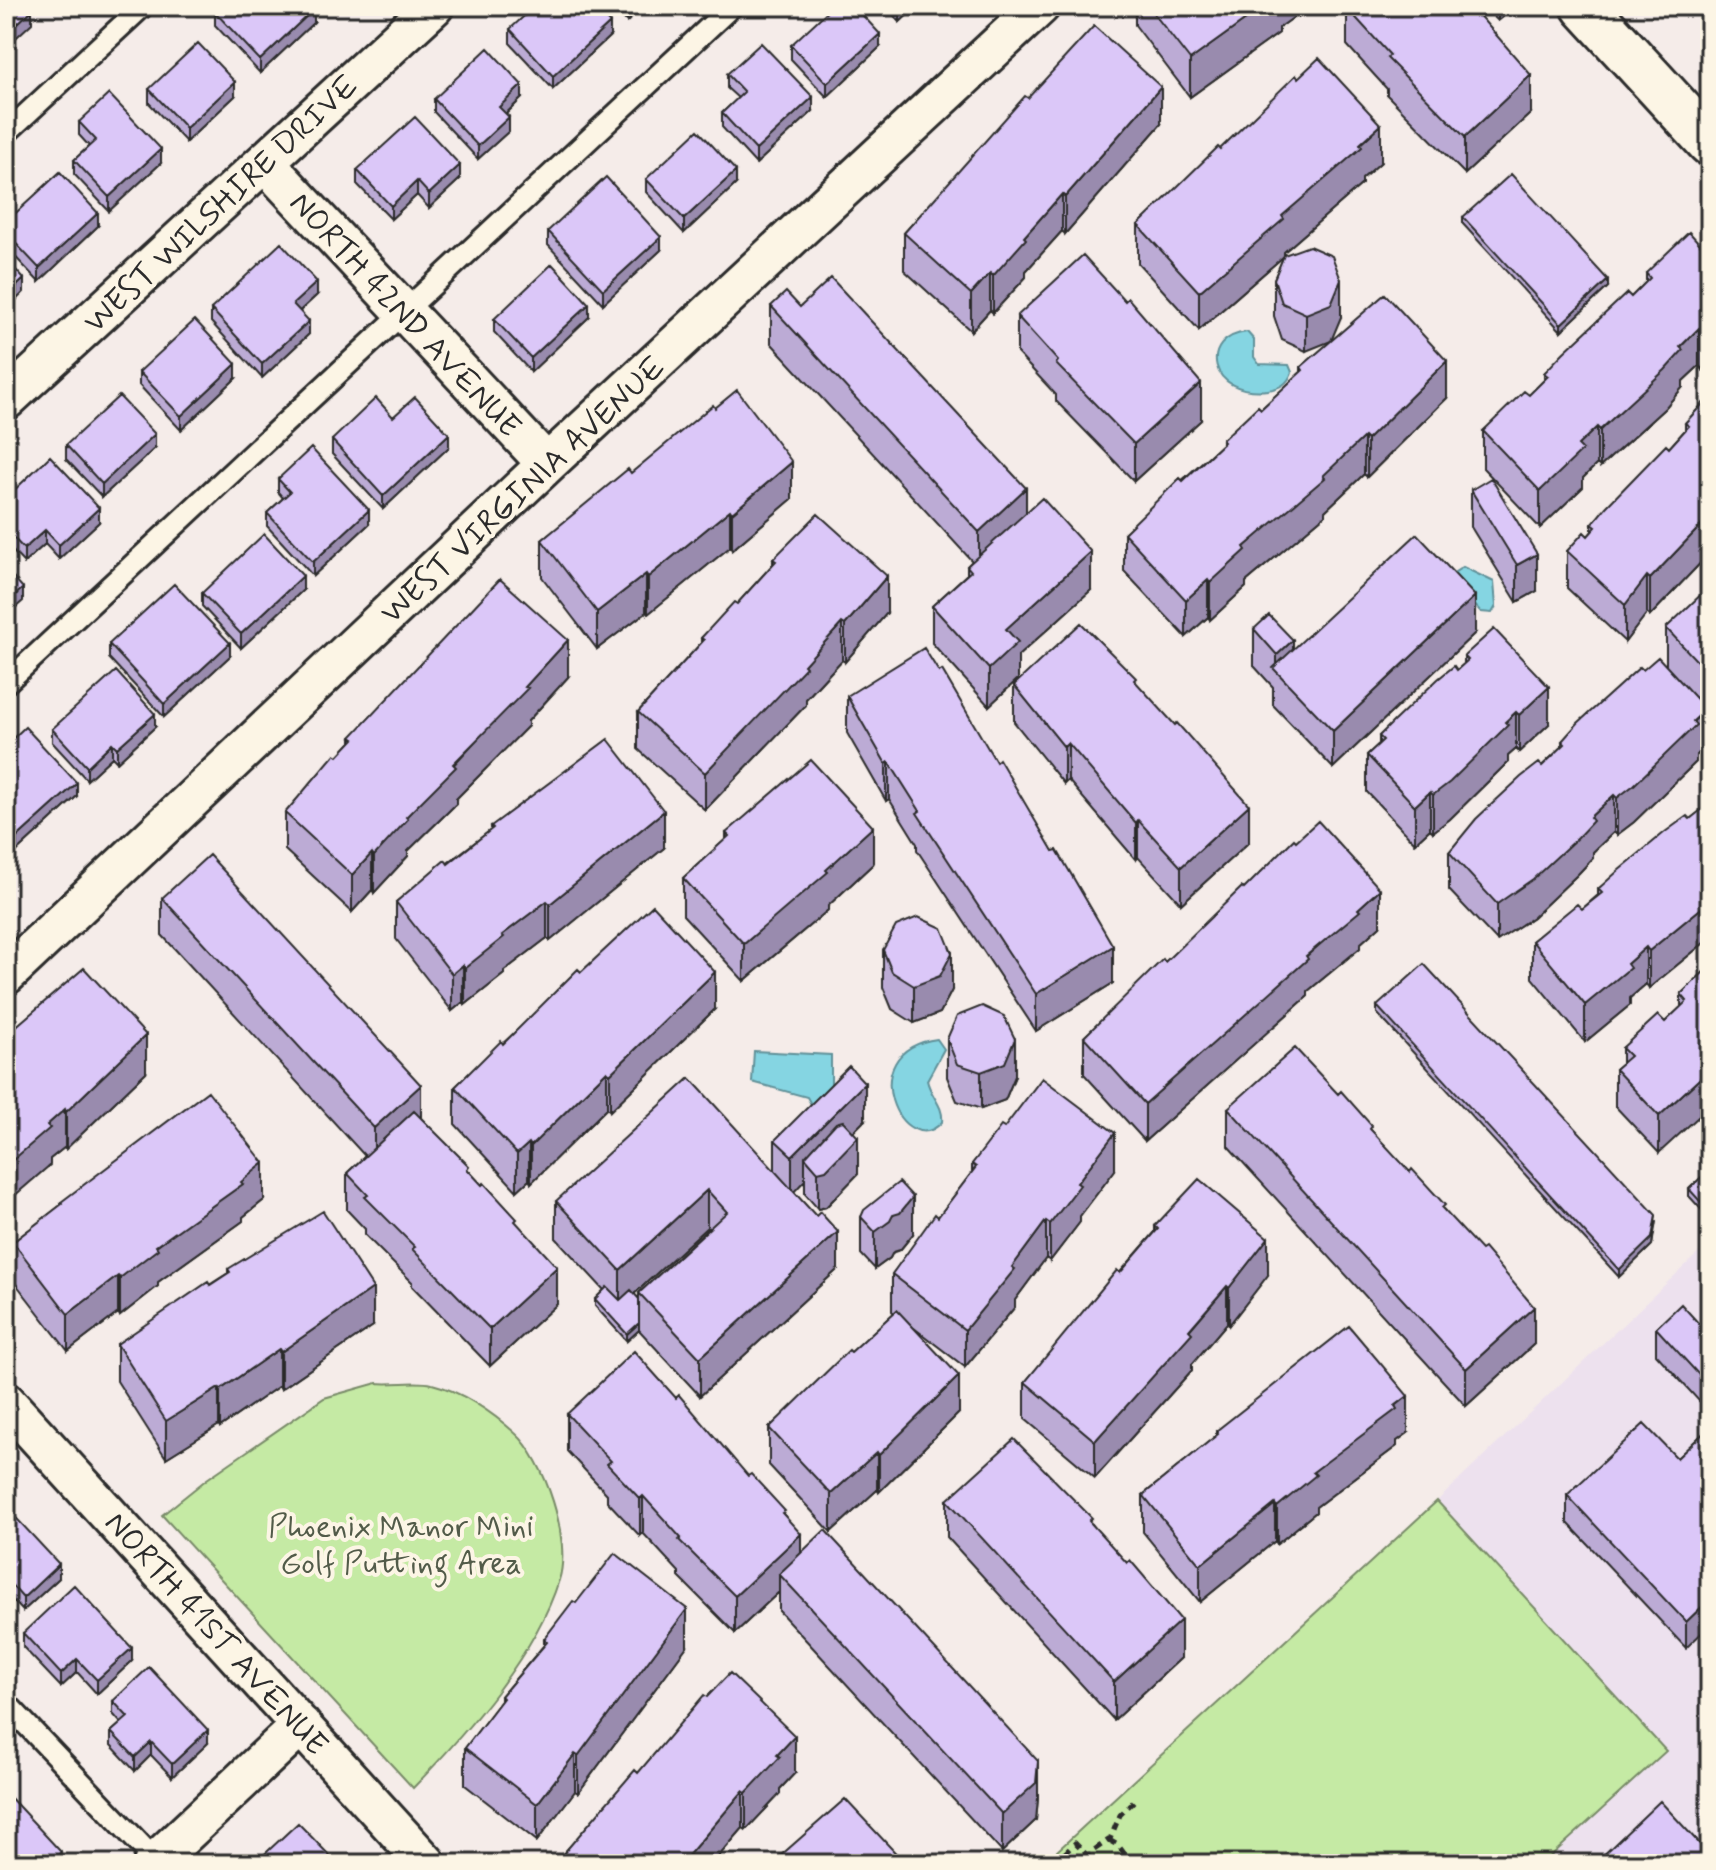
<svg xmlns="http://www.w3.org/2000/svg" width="1716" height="1870" font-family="Mynerve,sans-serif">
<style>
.built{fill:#ede1ee}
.green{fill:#c5eaa4;stroke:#788a68;stroke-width:2}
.water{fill:#85d5e2;stroke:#619199;stroke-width:2}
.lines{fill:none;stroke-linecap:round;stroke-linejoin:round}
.lane-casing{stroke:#2b2b2b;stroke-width:26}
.street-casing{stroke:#2b2b2b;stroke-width:44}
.secondary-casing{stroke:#2b2b2b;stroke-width:50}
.path{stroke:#2b2b2b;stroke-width:5;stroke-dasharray:8 6;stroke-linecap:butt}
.lane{stroke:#fcf5e5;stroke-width:20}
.street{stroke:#fcf5e5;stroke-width:38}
.secondary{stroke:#fcf5e5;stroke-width:44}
.wall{fill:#bcabd5;stroke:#2b2b2b;stroke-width:2;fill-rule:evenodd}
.shaded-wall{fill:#998bae;stroke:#2b2b2b;stroke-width:2}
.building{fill:#dbc7f8;stroke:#2b2b2b;stroke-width:2}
.labels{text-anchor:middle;stroke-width:8;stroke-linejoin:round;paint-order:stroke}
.street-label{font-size:32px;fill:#2b2b2b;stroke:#fcf5e5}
.park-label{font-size:32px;fill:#525b49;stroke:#fcf5e5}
</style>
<rect width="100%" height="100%" fill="#f5ece9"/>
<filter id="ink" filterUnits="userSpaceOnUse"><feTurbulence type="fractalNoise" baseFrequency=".0125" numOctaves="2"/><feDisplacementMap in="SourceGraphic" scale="16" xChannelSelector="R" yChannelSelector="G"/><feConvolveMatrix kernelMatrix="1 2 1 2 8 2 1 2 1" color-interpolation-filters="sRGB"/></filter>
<g filter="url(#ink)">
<!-- built -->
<path class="built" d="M1710 1242V1864H1542L1666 1751 1437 1501Z"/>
<!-- green -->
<path class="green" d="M377 1383C394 1385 417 1380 432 1384 461 1391 493 1413 515 1433 545 1459 572 1541 559 1580 536 1654 467 1732 413 1788L162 1515 207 1479 324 1398Z
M1437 1501 1666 1751 1542 1864H1043Z"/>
<!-- water -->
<path class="water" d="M1247 332 1254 340V357L1259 364 1289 365 1292 372C1288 384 1280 388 1268 390 1207 397 1199 337 1247 332Z
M1463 567 1494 582 1496 606 1492 613 1481 612 1454 582 1452 574Z
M937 1039 944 1049 927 1080C930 1096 944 1105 942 1122 904 1164 849 1051 937 1039Z
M754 1051 831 1055V1103L812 1106 807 1097 752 1082Z"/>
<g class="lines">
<!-- lane casing -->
<g class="lane-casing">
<path id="lane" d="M6 133 143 6
M6 683 732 6
M6 1703 156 1861"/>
</g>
<!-- street casing -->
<g class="street-casing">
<path id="street" d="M265 163 547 464
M6 400 434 6
M6 975 547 464 1040 6
M6 1402 427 1864
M153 1864 301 1725"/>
</g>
<!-- secondary casing -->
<g class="secondary-casing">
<path id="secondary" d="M1584 6 1710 143"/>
</g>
<!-- path -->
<path class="path" d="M1109 1840 1118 1845 1132 1864
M1054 1864 1075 1843 1087 1855 1110 1839 1120 1815 1135 1800"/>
<!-- lane -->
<use href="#lane" class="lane"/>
<!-- street -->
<use href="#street" class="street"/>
<!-- secondary -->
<use href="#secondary" class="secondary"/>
</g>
<!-- wall -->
<path class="wall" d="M612 6H644L627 22Z
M885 6H917L900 22Z
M1135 6H1313L1299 17 1297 15 1279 28V33L1190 97 1135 25Z
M1485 6H1499L1503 17 1498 21 1485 8Z
M1347 8 1531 113 1465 174 1387 95V89L1347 45Z
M215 12 314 22 260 73 215 25Z
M510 29 610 36 553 89 510 43Z
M791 45 880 47 827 97 791 59Z
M727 74 813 111 756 164 722 127V113L738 98 727 88Z
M149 89 235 96 186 142 149 103Z
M522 98 506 114 509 131 478 159 434 112V99Z
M1028 98 1161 124 1065 234 1062 231 1026 271V277L993 313 990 310 971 331 904 270V233Z
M79 122 161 163 109 211 74 174V160L89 146 79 135Z
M1220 149 1381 162 1362 179V184L1284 252V256L1341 317 1306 351 1282 340 1274 316V279L1284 256 1199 330 1138 263V225Z
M357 170 460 179 429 208 417 195 391 219 357 184Z
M646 179 736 184 684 233 646 192Z
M1463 217 1608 287 1561 331 1463 224Z
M6 222 98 226 39 282 6 247Z
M548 231 661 250 603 304 548 245Z
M1710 255V364L1703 370 1699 366 1683 381V387L1665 408 1600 467 1597 464 1583 478V487L1540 528 1483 468V431L1529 395 1544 380V373L1631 297 1646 282V273Z
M317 295 300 311 309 334 262 378 211 322V309Z
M771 306 800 307 1026 512 1091 590 1018 656V679L989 706 932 643V606L967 574V566L972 561 771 343Z
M1017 316 1201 420 1134 481 1056 401V395L1017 353Z
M589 317 531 372 494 332V319Z
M1301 367 1447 398 1367 477 1364 474 1325 511V515L1246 582V587L1210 620 1208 617 1186 637 1124 571V533L1222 444V440L1261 409 1301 372Z
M139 372 236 378 181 430 139 385Z
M1710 396V553L1650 616 1647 613 1625 642 1567 588V551L1588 536 1592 531V524L1669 448 1685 430V423Z
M393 417 449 447 383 509 332 454V440Z
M66 445 155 448 102 497 66 459Z
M631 473 792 499 732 550 730 547 648 614 646 612 597 649 542 577V540Z
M278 479 369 524 313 576 267 526V513L283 498 278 492Z
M1471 490 1537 591 1517 602 1471 527Z
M6 498 99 522 59 559 45 544 24 563 6 544Z
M773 559 887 613 845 662 842 660 806 699V705L705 810 638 749V712L701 643V638L737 604 773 564Z
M303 590 241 648 202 606V593Z
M1710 590V712L1697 699 1706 746 1696 756V762L1634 822 1617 835 1614 832 1593 852V858L1578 874 1533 917 1497 941 1449 890V852L1562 747V741L1666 665V628Z
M1254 629 1293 649 1475 633 1333 768 1273 705V687L1254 666Z
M109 644 230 656 164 717 109 658Z
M1464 656 1549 724 1519 752 1516 749 1508 756V762L1450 819 1433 832 1430 829 1415 843 1367 792V755L1379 744V736L1464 664Z
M568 677 528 721V726L456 799V804L408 851V856L374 893 372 890 352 912 285 850V813L351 742V737Z
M1136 683 1249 842 1181 904 1138 857 1136 860 1068 780 1064 784 1014 722V685Z
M847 696 1113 983 1036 1031 917 850V844L889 799 886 801 847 733Z
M155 727 117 762 112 757 87 780 52 742V729Z
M6 745 77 796 14 854 6 845Z
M1710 796V938L1649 988 1646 984 1630 998V1005L1585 1042 1532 978V941L1582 909 1598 895V889L1707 806V798Z
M491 826 664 848 550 941 547 938 504 971V974L465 1005 463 1002 452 1011 396 939V902L491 830Z
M726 833 873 864 828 906V910L744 981 683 915V878L726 839Z
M1244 889 1380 926 1360 944V948L1308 991V996L1145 1141 1084 1074V1037Z
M162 898 421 1118 517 1224 557 1304 490 1366 412 1286V1282L365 1235V1229L347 1210V1173L365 1156 162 935Z
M883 950 952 990 940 1013 914 1023 892 1009 883 987Z
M1710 966 1659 1153 1615 1106V1069L1622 1063V1048L1665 1022 1681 1007V994Z
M581 972 715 1009 610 1111 607 1108 531 1183 529 1180 517 1191 455 1124V1087Z
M1377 1006 1656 1222 1652 1245 1619 1277 1377 1013Z
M6 1035 146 1072 66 1149 65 1147 50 1159V1165Z
M947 1039 1015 1076 1005 1100 981 1109 957 1101 947 1077Z
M1338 1094 1445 1211 1534 1344 1466 1406 1228 1146V1108Z
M865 1120 853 1132 858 1174 826 1207 818 1209 805 1194V1180L794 1191 838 1269 700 1396 639 1330 627 1341 595 1306V1299L604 1290 556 1238V1201L775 1171V1140ZM707 1227 709 1228 639 1293V1299L634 1294Z
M1004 1128 1115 1170 1080 1216V1222L1050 1261 1046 1258 1015 1300V1307L965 1367 914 1328 959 1413 879 1492 877 1490 831 1532 769 1465V1428L894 1313 892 1311V1274L938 1217 972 1172V1164Z
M1710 1169V1219L1689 1196V1189Z
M264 1200 243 1217V1221L158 1282V1286L120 1316 118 1313 68 1351 13 1280V1242L61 1205V1202Z
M861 1217 913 1234 900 1250 893 1252 890 1258 875 1269 861 1254Z
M1155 1226 1268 1275 1229 1325 1227 1323 1192 1364V1370L1095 1478 1025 1419V1382L1155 1232Z
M228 1269 373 1326 281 1389 279 1386 220 1427 219 1425 166 1458 117 1381V1344L228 1273Z
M1710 1317V1413L1656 1354V1328L1701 1326Z
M567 1414 748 1476 785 1516 801 1553 1038 1798 1036 1820 1002 1852 779 1611V1592L735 1633 679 1577V1572L643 1533 640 1536 607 1501V1494L567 1451Z
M1710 1427 1686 1648 1567 1522V1495L1677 1458Z
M1216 1431 1408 1433 1397 1441V1446L1316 1507V1512L1277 1544 1275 1541 1200 1602 1143 1532V1495L1216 1436Z
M947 1500 1092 1524 1181 1658 1114 1720 947 1537Z
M6 1507 59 1578 23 1611 6 1593Z
M576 1603 687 1646 578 1793 575 1791 537 1841 465 1785V1748L501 1701V1696L544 1645V1639Z
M23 1633 132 1661 97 1694 77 1672 61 1687 23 1647Z
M113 1701 208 1743 172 1777 151 1755 135 1771 111 1745V1732L121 1723 113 1714Z
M638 1773H795L780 1789V1794L746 1830 743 1828 712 1864H563V1854Z"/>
<!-- shaded-wall -->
<path class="shaded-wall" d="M629 6H644L627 22V9Z
M902 6H917L900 22V8Z
M1265 6H1297V15L1279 28V33L1190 97V60Z
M1299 6H1313L1299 17Z
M314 9V22L260 73V60Z
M32 10V23L6 47V34Z
M1503 10V17L1498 21V15Z
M610 23V36L553 89V76Z
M880 34V47L827 97V83Z
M1531 75V113L1465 174V137Z
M235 82V96L186 142V128Z
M522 85V98L499 120V107Z
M1161 87V124L1065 234V197Z
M813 97V111L756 164V150Z
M509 117V131L478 159V146Z
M1381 125V162L1362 179V184L1284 252V256L1199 330V292Z
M161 149V163L109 211V197Z
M460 165V179L429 208V194Z
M736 171V184L684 233V219Z
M417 181V195L391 219V206Z
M1062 194V231L1026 271V277L993 313V276L1024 237Z
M98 213V226L39 282V268Z
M661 237V250L603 304V290Z
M990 273V310L971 331V294Z
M24 279V292L6 310V296Z
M1341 280V317L1331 341 1306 351V314Z
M1608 280V287L1561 331V324Z
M317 282V295L293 317V304Z
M589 304V317L531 372V358Z
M309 321V334L262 378V364Z
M1710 326V364L1703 370V333Z
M1699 328V366L1683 381V387L1665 408 1600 467V430Z
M1447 361V398L1367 477V440Z
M236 364V378L181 430V416Z
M1201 383V420L1134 481V444Z
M1597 427V464L1583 478V487L1540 528V491L1578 445Z
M155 434V448L102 497V484Z
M449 434V447L383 509V496Z
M1364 437V474L1325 511V515L1246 582V587L1210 620V583L1244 547Z
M792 462V499L732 550V513Z
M1026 488V525L979 569V532Z
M99 508V522L59 559V545Z
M369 510V524L313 576V562Z
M730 510V547L648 614V577Z
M1710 516V553L1650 616V579Z
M45 530V544L24 563V549Z
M1091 552V590L1018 656V679L989 706V669L1006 629Z
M1537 554V591L1517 602V565Z
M646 574V612L597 649V612Z
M303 576V590L241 648V634Z
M887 576V613L845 662V625Z
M1647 576V613L1625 642V605Z
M1208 580V617L1186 637V600Z
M23 588V601L6 616V603Z
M1475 596V633L1333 768V731Z
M842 623V660L806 699V705L705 810V773Z
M568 640V677L528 721V726L456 799V804L408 851V856L374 893V856L406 817Z
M1293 640V677L1277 672V655Z
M230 643V656L164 717V704Z
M1549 687V724L1519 752V715Z
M1706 709V746L1696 756V762L1634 822 1617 835V798Z
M1516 712V749L1508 756V762L1450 819 1433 832V795Z
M155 714V727L117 762V748Z
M112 743V757L87 780V767Z
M1068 743V780L1064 784V747Z
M889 762V799L886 801V764Z
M77 783V796L14 854V840Z
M1430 792V829L1415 843V806Z
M1614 795V832L1593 852V858L1578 874 1533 917 1497 941V904Z
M1249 805V842L1181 904V867Z
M664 811V848L550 941V904Z
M1138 820V857L1136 860V823Z
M873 827V864L828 906V910L744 981V944Z
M372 853V890L352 912V875Z
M1380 889V926L1360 944V948L1308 991V996L1145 1141V1104Z
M547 901V938L504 971V974L465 1005V968L502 935Z
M1710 901V938L1649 988V951Z
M1113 946V983L1036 1031V994Z
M1646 947V984L1630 998V1005L1585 1042V1005L1627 964Z
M952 953V990L940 1013 914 1023V986Z
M463 965V1002L452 1011V974Z
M715 972V1009L610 1111V1074Z
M146 1035V1072L66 1149V1112Z
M1015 1039V1076L1005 1100 981 1109V1072Z
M1710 1069V1106L1659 1153V1116Z
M607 1071V1108L531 1183V1146Z
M865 1083V1120L816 1169 805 1157V1180L792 1194V1156Z
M421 1085V1122L374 1165V1128Z
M65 1109V1147L50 1159V1165L6 1203V1166L47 1125Z
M1115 1133V1170L1080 1216V1222L1050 1261V1224L1077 1183Z
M858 1137V1174L826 1207 818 1209V1172Z
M529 1143V1180L517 1191V1154Z
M264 1163V1200L243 1217V1221L158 1282V1286L120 1316V1278L156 1246Z
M707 1190V1227L620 1307V1270Z
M913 1197V1234L900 1250 893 1252 890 1258 875 1269V1232Z
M1656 1215 1652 1245 1619 1277V1270Z
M1046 1221V1258L1015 1300V1307L965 1367V1330Z
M838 1232V1269L700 1396V1358Z
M1268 1238V1275L1229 1325V1288Z
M557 1267V1304L490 1366V1329Z
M118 1276V1313L68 1351V1314Z
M1227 1286V1323L1192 1364V1370L1095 1478V1441Z
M373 1288V1326L281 1389V1352Z
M1534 1307V1344L1466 1406V1369Z
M639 1323V1330L627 1341V1334Z
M279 1349V1386L220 1427V1390Z
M959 1376V1413L879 1492V1455Z
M219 1388V1425L166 1458V1421Z
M1408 1396V1433L1397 1441V1446L1316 1507V1512L1277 1544V1507L1313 1472Z
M877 1452V1490L831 1532V1494Z
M643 1496V1533L640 1536V1499Z
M1275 1504V1541L1200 1602V1565Z
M801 1534V1571L779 1574V1592L735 1633V1596Z
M59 1564V1578L23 1611V1598Z
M1710 1599V1625L1686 1648V1622Z
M687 1609V1646L578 1793V1756Z
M1181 1620V1658L1114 1720V1682Z
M132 1648V1661L97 1694V1680Z
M77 1659V1672L61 1687V1674Z
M208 1730V1743L172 1777V1764Z
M795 1736V1773L780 1789V1794L746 1830V1793L777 1755Z
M151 1742V1755L135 1771V1757Z
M575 1754V1791L537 1841V1804Z
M1038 1761V1798L1036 1820 1002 1852V1814Z
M743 1791V1828L712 1864H681Z
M61 1852V1864H49Z"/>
<!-- building -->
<path class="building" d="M6 6H28L32 10 6 34Z
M221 6H312L314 9 260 60 215 12Z
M535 6H594L610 23 553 76 510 29Z
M833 6H854L880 34 827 83 791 45Z
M1148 6H1265L1190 60Z
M1349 6H1471L1531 75 1465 137 1387 58 1390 55 1347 8Z
M1489 6H1499L1503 10 1498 15Z
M1094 26 1161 87 1065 197 1062 194 1024 237 1026 239 993 276 990 273 971 294 904 233 1025 96 1028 98Z
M198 43 235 82 186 128 149 89Z
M761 43 813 97 756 150 722 113 744 92 727 74Z
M488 48 522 85 499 107 509 117 478 146 434 99Z
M1319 58 1381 125 1360 144 1362 147 1282 216 1284 219 1199 292 1138 225 1218 147 1220 149 1296 75 1298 78Z
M109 94 161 149 109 197 74 160 96 140 79 122Z
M415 117 460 165 429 194 417 181 391 206 357 170Z
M698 130 736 171 684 219 646 179Z
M60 172 98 213 39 268 6 233V222Z
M1511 174 1608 280 1561 324 1463 217Z
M606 177 661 237 603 290 548 231Z
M1689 232 1710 255V326L1703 333 1699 328 1680 347 1683 350 1665 370 1600 430 1597 427 1578 445 1583 450 1540 491 1483 431 1524 391 1529 395 1548 376 1544 373 1563 353 1627 293 1631 297 1650 278 1646 273Z
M281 243 317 282 293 304 309 321 262 364 211 309Z
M1309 246 1332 256 1341 280 1331 304 1306 314 1282 303 1274 279 1284 255Z
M1083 255 1125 301 1128 298 1201 383 1134 444 1056 364 1058 361 1017 316Z
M6 259 24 279 6 296Z
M552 264 589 304 531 358 494 319Z
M831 278 1026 488 979 532 771 306 786 292 800 307Z
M1385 294 1447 361 1367 440 1364 437 1323 476 1325 478 1244 547 1246 550 1210 583 1208 580 1186 600 1124 533 1180 478 1183 481 1224 442 1222 440 1258 406 1261 409 1303 370 1301 367Z
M195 320 236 364 181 416 139 372Z
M737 390 792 462 732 513 730 510 648 577 646 574 597 612 542 540 628 469 631 473 713 405 715 408Z
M119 396 155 434 102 484 66 445Z
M1710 396V516L1650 579 1647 576 1625 605 1567 551 1584 532 1588 536 1596 527 1592 524 1606 507 1666 445 1669 448 1689 426 1685 423Z
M415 397 449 434 383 496 332 440 376 398 393 417Z
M311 448 369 510 313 562 267 513 290 492 278 479Z
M50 456 99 508 59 545 45 530 24 549 6 530V498Z
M1491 478 1537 554 1517 565 1471 490Z
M1042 498 1091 552 1006 629 1018 642 989 669 932 606 971 571 967 566Z
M818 514 887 576 845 625 842 623 804 665 806 667 705 773 638 712 704 640 701 638 734 602 737 604 776 561 773 559Z
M264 534 303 576 241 634 202 593Z
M1417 534 1475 596 1333 731 1273 668Z
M6 569 23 588 6 603Z
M500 579 568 640 525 687 528 688 453 764 456 767 406 817 408 819 374 856 372 853 352 875 285 813 335 754 338 756 354 739 351 737Z
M174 584 230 643 164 704 109 644Z
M1708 588 1710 590V675L1666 628Z
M1269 615 1293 640 1277 655 1254 629Z
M1081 623 1136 678 1134 680 1175 725 1177 723 1249 805 1181 867 1138 820 1136 823 1068 743 1064 747 1014 685Z
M1494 629 1549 687 1519 715 1516 712 1505 722 1508 725 1450 782 1433 795 1430 792 1415 806 1367 755 1383 740 1379 736 1393 722 1438 679 1454 666 1457 670 1468 660 1464 656Z
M924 648 939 672 942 670 996 762 999 759 1053 851 1057 850 1113 946 1036 994 917 813 920 811 889 762 886 764 847 696Z
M1658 657 1706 709 1693 721 1696 725 1634 785 1617 798 1614 795 1590 817 1593 821 1578 837 1533 879 1497 904 1449 852 1476 819 1521 777 1539 763 1542 766 1565 744 1562 741 1578 723 1640 667 1643 670Z
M116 671 155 714 117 748 112 743 87 767 52 729Z
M25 727 77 783 14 840 6 832V745Z
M608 739 664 811 550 904 547 901 502 935 504 937 465 968 463 965 452 974 396 902 445 860 448 864 493 828 491 826Z
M811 760 873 827 826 870 828 872 744 944 683 878 729 836 726 833Z
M1710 803V901L1649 951 1646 947 1627 964 1630 968 1585 1005 1532 941 1577 904 1582 909 1602 893 1598 889 1618 871 1665 832 1687 816 1690 819Z
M1318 821 1380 889 1358 909 1360 911 1306 956 1308 959 1145 1104 1084 1037 1163 959 1165 962 1242 887 1244 889 1294 839 1296 841Z
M209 855 421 1085 374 1128 162 898Z
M653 905 715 972 610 1074 607 1071 531 1146 529 1143 517 1154 455 1087 501 1041 503 1044 578 969 581 972Z
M918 917 942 928 952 953 940 976 914 986 892 972 883 950 896 926Z
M1424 964 1656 1215 1652 1238 1619 1270 1377 1006Z
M1710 966V1069L1659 1116 1615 1069 1630 1056 1622 1048 1658 1015 1665 1022 1687 1001 1681 994Z
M84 968 146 1035 66 1112 65 1109 47 1125 50 1128 6 1166V1035Z
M982 1006 1004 1016 1015 1039 1005 1063 981 1072 957 1064 947 1039 957 1016Z
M1295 1048 1338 1094 1341 1091 1372 1126 1370 1129 1410 1172 1412 1169 1445 1205 1442 1208 1481 1250 1484 1248 1534 1307 1466 1369 1228 1108Z
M849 1066 865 1083 792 1156 775 1140Z
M690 1078 816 1216 820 1212 838 1232 700 1358 639 1293 727 1212 707 1190 620 1270 556 1201Z
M1042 1078 1115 1133 1077 1183 1080 1185 1050 1224 1046 1221 1012 1267 1015 1269 965 1330 892 1274 935 1214 938 1217 976 1167 972 1164 1001 1126 1004 1128Z
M208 1091 264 1163 241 1182 243 1184 156 1246 158 1249 120 1278 118 1276 68 1314 13 1242 62 1204 61 1202Z
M414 1111 469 1166 467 1169 482 1185 484 1183 517 1219 515 1221 557 1267 490 1329 412 1249 415 1247 365 1197 368 1195 347 1173Z
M843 1121 858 1137 826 1170 818 1172 805 1157 836 1123Z
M1710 1169V1212L1689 1189Z
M1199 1179 1268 1238 1229 1288 1227 1286 1189 1330 1192 1333 1095 1441 1025 1382 1117 1270 1120 1273 1158 1229 1155 1226Z
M899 1182 913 1197 900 1213 893 1215 890 1221 875 1232 861 1217 864 1210Z
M323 1211 373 1288 281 1352 279 1349 220 1390 219 1388 166 1421 117 1344 208 1282 210 1285 230 1272 228 1269Z
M607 1287 620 1300 631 1290 639 1299V1323L627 1334 595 1299Z
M1681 1304 1701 1326 1710 1317V1387L1656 1328Z
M897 1310 959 1376 879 1455 877 1452 831 1494 769 1428 849 1350 851 1352Z
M1349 1326 1408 1396 1395 1406 1397 1409 1313 1472 1316 1475 1277 1507 1275 1504 1200 1565 1143 1495 1218 1434 1216 1431Z
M634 1351 676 1398 679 1395 748 1476 751 1474 785 1511 782 1513 801 1534 735 1596 679 1540 681 1538 643 1496 640 1499 607 1464 611 1461 567 1414Z
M1644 1424 1677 1458 1710 1427V1599L1686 1622 1567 1495Z
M1014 1439 1092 1518 1089 1521 1127 1563 1130 1560 1181 1620 1114 1682 947 1500Z
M6 1507 59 1564 23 1598 6 1579Z
M825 1530 1038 1761 1036 1783 1002 1814 779 1574Z
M615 1553 687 1609 578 1756 575 1754 537 1804 465 1748 503 1698 501 1696 547 1642 544 1639 573 1601 576 1603Z
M74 1585 132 1648 97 1680 77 1659 61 1674 23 1633Z
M149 1667 208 1730 172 1764 151 1742 135 1757 111 1732 128 1717 113 1701Z
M730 1673 795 1736 777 1755 780 1757 746 1793 743 1791 681 1864H574L563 1854 635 1770 638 1773 704 1695 707 1697Z
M7 1794 61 1852 49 1864H6Z
M845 1799 906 1864H771Z
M1660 1801 1710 1855V1864H1594Z
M298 1823 331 1857 323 1864H254Z"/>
</g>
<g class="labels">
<!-- street labels -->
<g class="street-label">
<text transform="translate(220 203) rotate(-43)" y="11">WEST WILSHIRE DRIVE</text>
<text transform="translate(406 314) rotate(47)" y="11">NORTH 42ND AVENUE</text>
<text transform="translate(522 489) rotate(-43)" y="11">WEST VIRGINIA AVENUE</text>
<text transform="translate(217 1633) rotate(48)" y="11">NORTH 41ST AVENUE</text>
</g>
<!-- park labels -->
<g class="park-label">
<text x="401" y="1536">Phoenix Manor Mini<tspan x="401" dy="37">Golf Putting Area</tspan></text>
</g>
</g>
<!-- margin -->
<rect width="1716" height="1870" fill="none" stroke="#fcf5e5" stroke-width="32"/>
<rect x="16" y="16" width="1684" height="1838" fill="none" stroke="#2b2b2b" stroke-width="3" filter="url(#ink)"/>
</svg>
